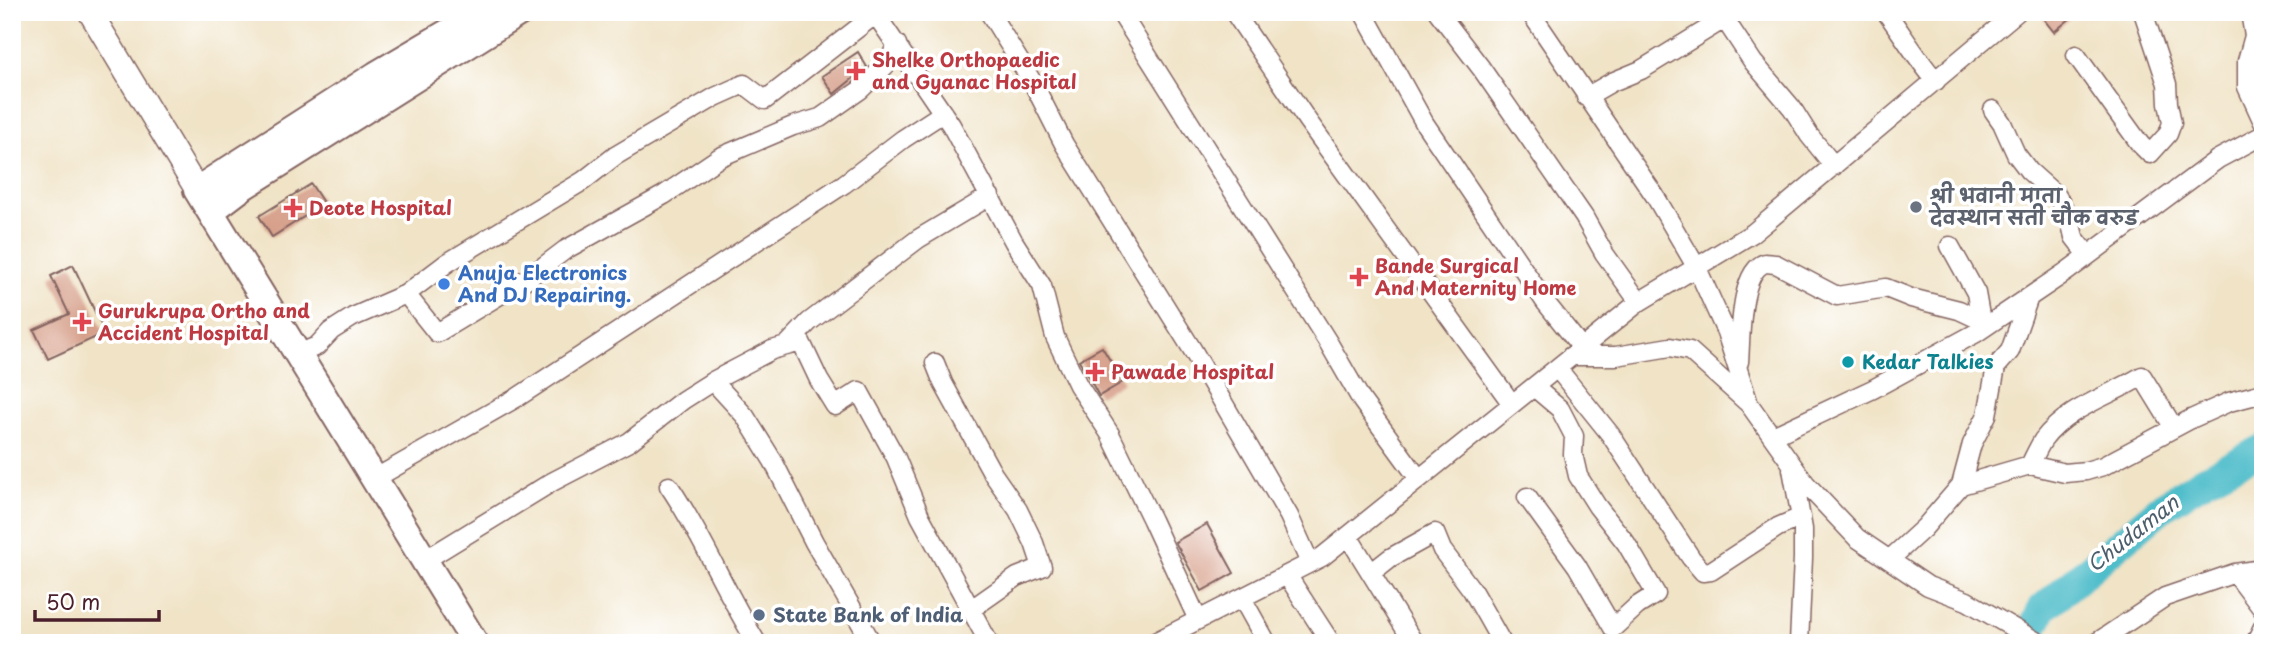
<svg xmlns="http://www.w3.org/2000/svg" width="2275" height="655" font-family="'Playpen Sans','Playpen Sans Deva',sans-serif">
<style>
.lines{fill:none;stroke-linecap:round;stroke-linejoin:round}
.river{stroke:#50bdca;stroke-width:30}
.building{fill:#d7a08b}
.minor-casing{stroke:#846461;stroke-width:21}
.major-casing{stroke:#846461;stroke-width:26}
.highway-casing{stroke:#846461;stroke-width:30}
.minor{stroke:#fff;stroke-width:18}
.major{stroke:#fff;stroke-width:23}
.highway{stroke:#fff;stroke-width:26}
.health-dot{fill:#e0444e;stroke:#fff;stroke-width:2.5}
.worship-dot{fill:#6b7280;stroke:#fff;stroke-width:2.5}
.shop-dot{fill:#3f7fe0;stroke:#fff;stroke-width:2.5}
.culture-dot{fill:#0f9aa8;stroke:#fff;stroke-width:2.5}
.service-dot{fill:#5c6f8a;stroke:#fff;stroke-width:2.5}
.labels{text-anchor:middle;stroke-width:7;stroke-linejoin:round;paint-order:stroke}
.health-label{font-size:19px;font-weight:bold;fill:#be3a42;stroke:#fff;text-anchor:start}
.worship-label{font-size:19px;font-weight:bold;fill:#5b616d;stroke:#fff;text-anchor:start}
.shop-label{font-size:19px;font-weight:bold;fill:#366cbe;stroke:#fff;text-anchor:start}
.culture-label{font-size:19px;font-weight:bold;fill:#0d838f;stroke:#fff;text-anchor:start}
.service-label{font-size:19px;font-weight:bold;fill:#4e5e75;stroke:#fff;text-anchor:start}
.water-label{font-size:21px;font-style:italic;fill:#4c5e6b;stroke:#fff}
</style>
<rect width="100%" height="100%" fill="#fff"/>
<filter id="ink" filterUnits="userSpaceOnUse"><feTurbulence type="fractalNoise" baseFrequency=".0143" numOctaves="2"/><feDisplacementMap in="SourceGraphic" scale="14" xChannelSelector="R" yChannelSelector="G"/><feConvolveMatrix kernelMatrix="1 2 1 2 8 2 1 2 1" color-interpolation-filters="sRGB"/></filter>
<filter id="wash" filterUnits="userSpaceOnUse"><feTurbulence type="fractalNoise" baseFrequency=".00686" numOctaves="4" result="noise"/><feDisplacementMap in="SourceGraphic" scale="28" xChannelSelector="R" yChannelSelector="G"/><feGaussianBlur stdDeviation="1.57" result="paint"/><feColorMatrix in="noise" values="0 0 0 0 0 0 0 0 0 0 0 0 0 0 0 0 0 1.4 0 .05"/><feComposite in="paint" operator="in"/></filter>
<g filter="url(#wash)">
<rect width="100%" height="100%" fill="#f0e3c6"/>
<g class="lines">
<!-- river -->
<path class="river" d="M2025 643 2043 608 2166 504 2204 480 2263 449"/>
</g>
<g id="blocks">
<!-- building -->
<path class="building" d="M2038 12H2078L2054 32Z
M858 52 867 67 834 94 822 76Z
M311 184 324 204 272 237 259 216Z
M73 265 105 333 48 359 34 330 69 314 51 276Z
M1102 347 1123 382 1099 396 1079 360Z
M1207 524 1234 573 1202 591 1175 542Z"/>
</g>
</g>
<g filter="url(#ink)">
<use href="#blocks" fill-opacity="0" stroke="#846461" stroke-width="2"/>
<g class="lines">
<!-- minor casing -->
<g class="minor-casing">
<path id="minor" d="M874 12 951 125 1014 242 1042 286 1055 337 1078 385 1110 434 1152 520 1198 620
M989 12 1033 83 1064 144 1192 349 1289 516 1310 563
M1120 12 1328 342 1362 401 1419 479
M1234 12 1307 120 1512 404
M1363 12 1425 124 1546 303 1582 348
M1438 12 1481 68 1584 217 1604 253 1639 302
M1530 12 1655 196 1697 268 1726 332 1748 401
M1720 12 1753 62 1792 108 1809 135 1834 166
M1886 12C1903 35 1917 59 1936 81
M2250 12 2254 36 2247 61V87L2263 122
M2076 55 2140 144 2150 154 2168 134 2172 123 2168 103 2167 84 2143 12
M1586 97 1612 82 1641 70 1724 19
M1993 110 2002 123 2016 154 2029 171 2057 196 2070 220 2074 237 2088 255
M1950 246 1976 293 1981 321
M406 294 447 263 583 181 615 156 715 97 744 84 765 100 876 14
M786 346 809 322 918 239 990 196
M298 354 317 346 331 331 353 317 406 294 437 333 528 278 565 250 664 195 720 157 793 126 820 118 860 90 888 63 897 44
M1571 356H1616L1670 347 1690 351 1749 404 1806 484 1857 538 1928 586 1967 601 2039 643
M1739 362C1741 339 1739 272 1765 263 1766 263 1775 264 1776 264L1837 296 1886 288 1911 298 1959 310 1989 324
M935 363 943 383 993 474 1018 510 1034 543 1042 567 1017 577 970 610
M1557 368 1610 434 1691 558 1703 572 1711 571 1778 527 1801 517
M713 381 745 416 773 461 814 542 872 643
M1773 436 1873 389 1976 333 2066 272 2218 159 2263 135
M2030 465C2034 457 2038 448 2043 440 2068 407 2108 397 2142 376L2174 428
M1792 469 1803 529V558L1799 643
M374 479 518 397 844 184 903 139 943 113
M1961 485 2030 465 2065 473 2086 471 2103 466 2191 419 2229 402 2263 393
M669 486C703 536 725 592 757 643
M1527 497 1577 566 1613 628 1637 606 1656 594 1626 543 1597 506 1578 476 1573 454 1574 436 1560 409 1534 387
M1348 536 1414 643
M425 560 552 482 629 442 683 400 713 381 772 350 801 342 819 380 835 406 859 391 896 458 920 516 989 643
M1889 560 1924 528 1961 485 1972 444 1987 415 1996 367 2010 351 2029 297
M1371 573 1390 558 1435 533 1442 550 1472 590 1502 643
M2235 573 2263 610
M1287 575 1331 643
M1242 598 1267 643
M1153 643 1322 557 1639 302 1753 233 2017 12
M2096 643 2165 597 2235 573 2263 569
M2255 643 2263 627"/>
</g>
<!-- major casing -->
<g class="major-casing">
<path id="major" d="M90 12 197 190"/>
</g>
<!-- highway casing -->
<g class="highway-casing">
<path id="highway" d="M211 211 244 186 520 12
M475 643 197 190 376 75 483 12"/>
</g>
<!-- minor -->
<use href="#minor" class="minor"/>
<!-- major -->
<use href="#major" class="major"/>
<!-- highway -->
<use href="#highway" class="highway"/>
</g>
</g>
<!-- markers -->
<g class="health-dot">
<path d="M852.5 60.5h7v7h7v7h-7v7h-7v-7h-7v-7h7z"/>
<path d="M289.5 197.5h7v7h7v7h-7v7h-7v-7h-7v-7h7z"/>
<path d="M1355.5 266.5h7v7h7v7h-7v7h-7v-7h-7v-7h7z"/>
<path d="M78.5 311.5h7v7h7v7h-7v7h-7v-7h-7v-7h7z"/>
<path d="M1091.5 361.5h7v7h7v7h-7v7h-7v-7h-7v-7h7z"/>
</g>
<circle class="worship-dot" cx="1916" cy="207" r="7"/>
<circle class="shop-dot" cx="444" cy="284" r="7"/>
<circle class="culture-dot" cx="1848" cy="362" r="7"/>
<circle class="service-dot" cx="759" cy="615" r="7"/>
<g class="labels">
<!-- health labels -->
<g class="health-label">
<text x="872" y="67">Shelke Orthopaedic<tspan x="872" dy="22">and Gyanac Hospital</tspan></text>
<text x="309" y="215">Deote Hospital</text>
<text x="1375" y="273">Bande Surgical<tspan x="1375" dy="22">And Maternity Home</tspan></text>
<text x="98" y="318">Gurukrupa Ortho and<tspan x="98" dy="22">Accident Hospital</tspan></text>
<text x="1111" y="379">Pawade Hospital</text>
</g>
<!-- worship labels -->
<g class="worship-label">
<text x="1930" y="203">श्री भवानी माता<tspan x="1930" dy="22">देवस्थान सती चौक वरुड</tspan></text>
</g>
<!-- shop labels -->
<g class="shop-label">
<text x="458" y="280">Anuja Electronics<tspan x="458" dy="22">And DJ Repairing.</tspan></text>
</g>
<!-- culture labels -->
<g class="culture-label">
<text x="1862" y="369">Kedar Talkies</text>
</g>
<!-- service labels -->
<g class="service-label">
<text x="773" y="622">State Bank of India</text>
</g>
<!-- water labels -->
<g class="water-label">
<text transform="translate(2133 534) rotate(-38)" y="7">Chudaman</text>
</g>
</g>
<!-- margin -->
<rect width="2275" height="655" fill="none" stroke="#fff" stroke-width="42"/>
<!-- scale -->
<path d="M35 610v10h124v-10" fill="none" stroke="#4a1f2b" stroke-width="3.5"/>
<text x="46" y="610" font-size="21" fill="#4a1f2b" stroke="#ffffff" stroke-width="5" paint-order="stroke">50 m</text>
</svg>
